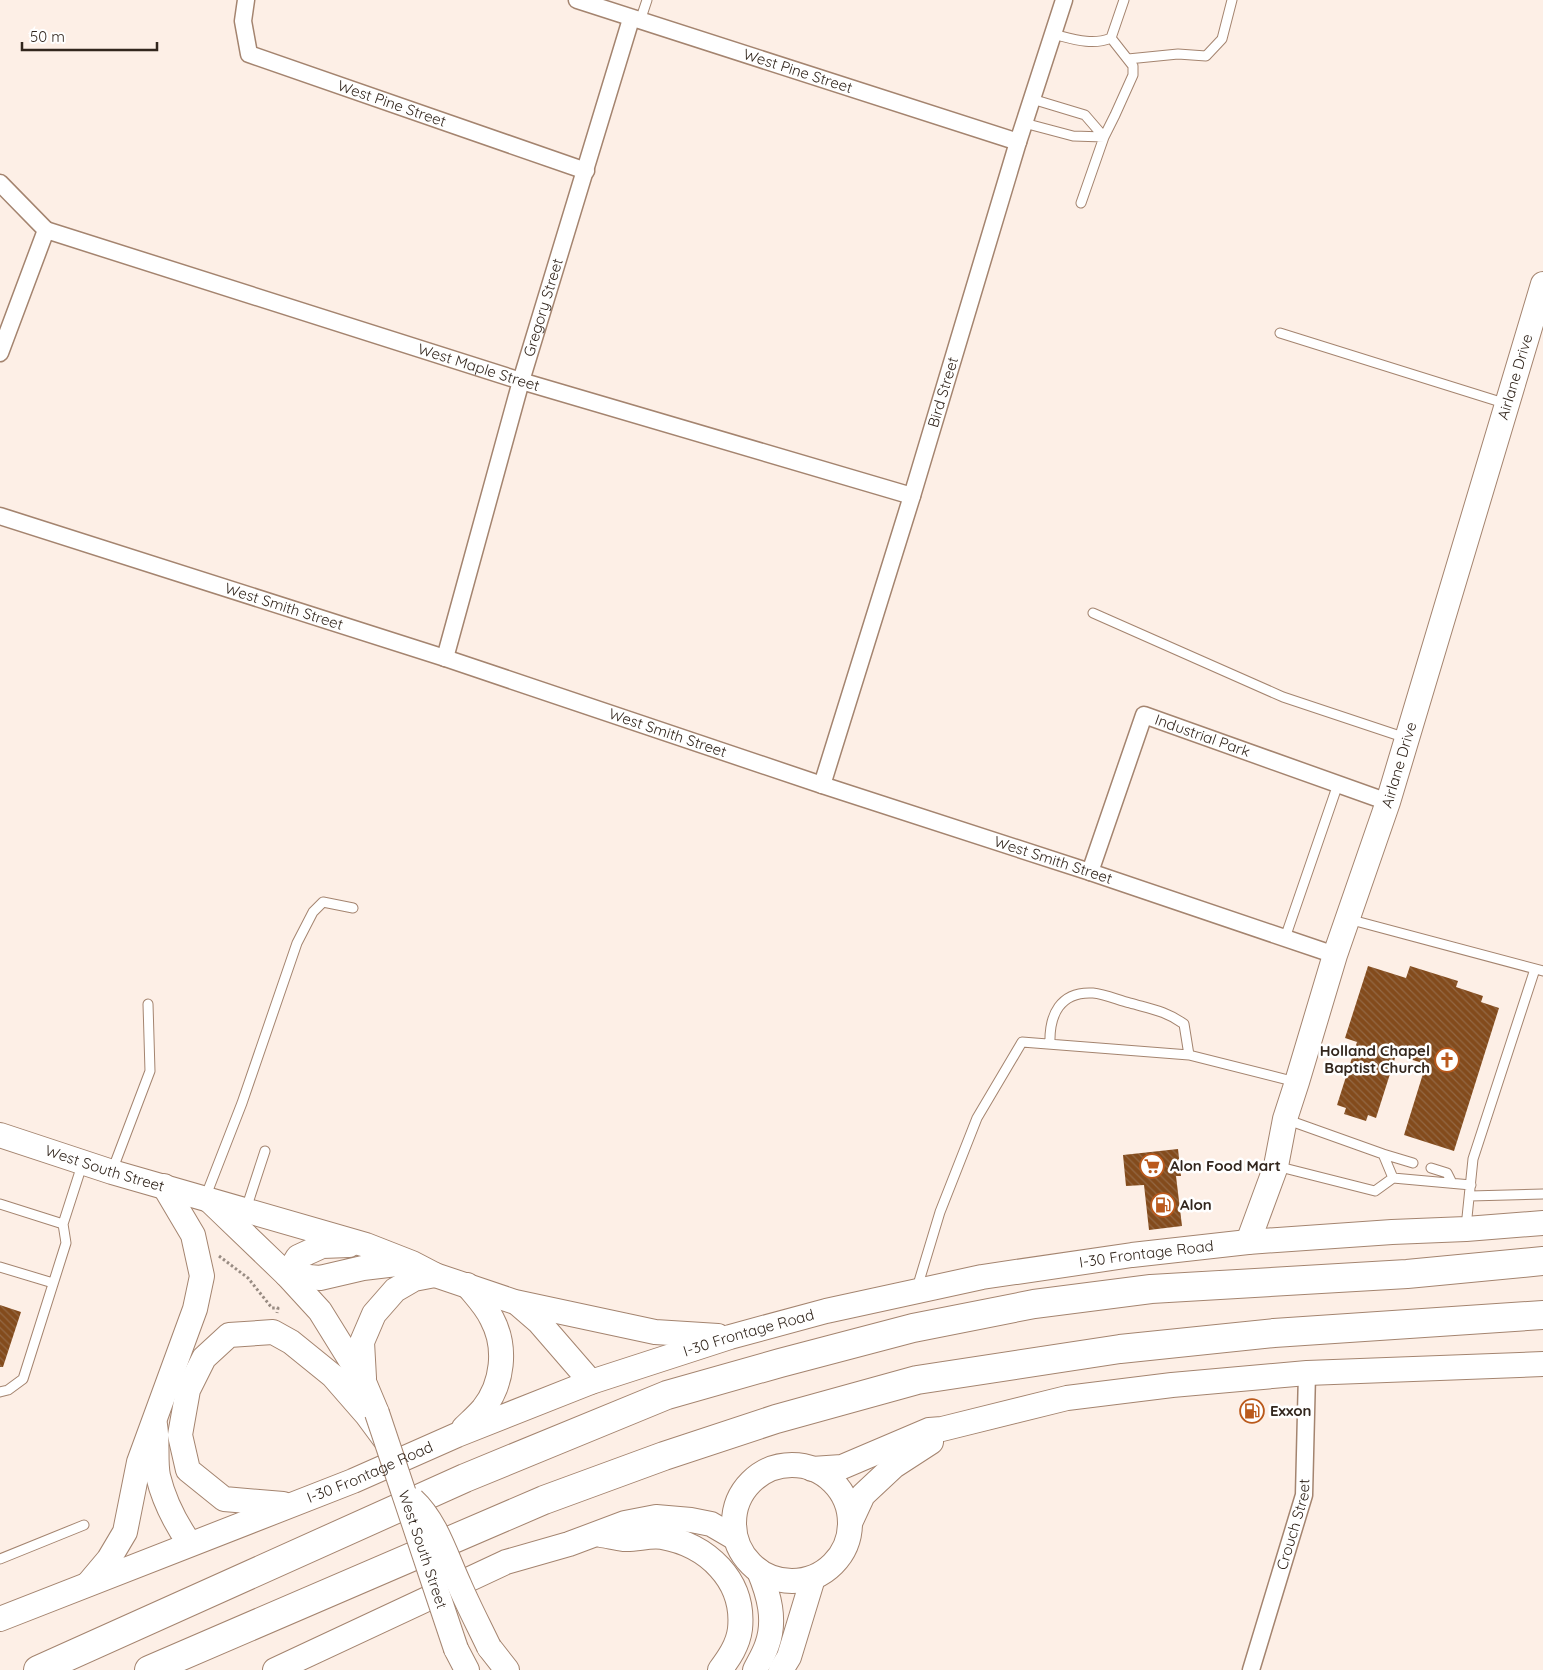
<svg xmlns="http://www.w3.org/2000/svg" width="1543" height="1670" font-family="Quicksand,sans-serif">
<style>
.building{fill:url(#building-back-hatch)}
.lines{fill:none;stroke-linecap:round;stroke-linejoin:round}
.lane-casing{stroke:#a4846f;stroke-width:11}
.street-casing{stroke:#a4846f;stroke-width:19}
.secondary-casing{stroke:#a4846f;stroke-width:26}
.highway-casing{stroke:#a4846f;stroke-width:30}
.path{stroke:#988b82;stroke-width:3;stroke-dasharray:2.5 2.5;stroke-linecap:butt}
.lane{stroke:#fff;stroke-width:9}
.street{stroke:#fff;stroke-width:16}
.secondary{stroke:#fff;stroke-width:24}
.highway{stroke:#fff;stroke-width:28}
.secondary-bridge-casing{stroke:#a4846f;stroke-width:26;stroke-linecap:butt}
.secondary-bridge{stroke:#fff;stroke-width:24}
.labels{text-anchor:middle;stroke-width:5;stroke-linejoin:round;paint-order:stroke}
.street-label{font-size:15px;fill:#32261d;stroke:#fff}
.poi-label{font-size:15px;font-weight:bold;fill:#32261d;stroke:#fff;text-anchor:start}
</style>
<defs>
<pattern id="building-back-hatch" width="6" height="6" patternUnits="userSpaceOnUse" patternTransform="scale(1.25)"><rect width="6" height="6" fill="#834b1c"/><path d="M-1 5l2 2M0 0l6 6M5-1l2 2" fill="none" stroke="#936844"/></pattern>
</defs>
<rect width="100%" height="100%" fill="#fdefe6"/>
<!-- building -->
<path class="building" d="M1368 966 1406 978 1410 966 1458 981 1456 987 1483 996 1481 1002 1499 1008 1454 1151 1404 1135 1426 1064 1396 1055 1376 1118 1368 1115 1366 1121 1344 1114 1346 1108 1337 1105 1357 1042 1345 1038Z
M1178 1149 1181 1176H1176L1182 1226 1149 1230 1144 1185 1126 1186 1123 1155Z
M0 1305 21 1312 3 1367H0Z"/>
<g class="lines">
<!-- lane casing -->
<g class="lane-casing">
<path id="lane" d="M640 21 647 0
M1053 34C1073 39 1092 46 1111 38L1124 0
M1128 59 1178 54 1206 56 1222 39 1232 0
M1024 123 1073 136 1104 137 1085 115 1032 99
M1081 203 1104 137 1115 115 1133 75V66L1111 38
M1280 333 1507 404
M1093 613 1283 697 1406 738
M1348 919 1543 971
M1285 938 1338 784
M1050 1044C1049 1015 1060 991 1093 993 1105 994 1118 1000 1130 1003 1151 1009 1166 1011 1184 1024L1189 1055
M1285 1119 1383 1154 1393 1178
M1383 1154 1413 1163
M1276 1166 1375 1191 1393 1178 1471 1185
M1431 1168 1447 1173 1452 1183
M112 1171 150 1071 148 1004
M1470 1196 1543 1194
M205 1198 242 1103 297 943 313 912 323 902 353 908
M0 1204 63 1224
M246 1209 265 1151
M1466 1227 1473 1159 1535 969
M0 1267 53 1283
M917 1288 940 1212 977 1118 1022 1042 1189 1055 1296 1082
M0 1392 8 1390 23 1379 66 1243 63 1224 83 1162
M0 1559 84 1525"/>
</g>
<!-- street casing -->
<g class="street-casing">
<g id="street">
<path id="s1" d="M246 0 243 21 249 54 586 171"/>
<path id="s2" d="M577 0 1018 142"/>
<path d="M0 183 46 230 0 353"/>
<path id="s3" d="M46 230 521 381 912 496"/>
<path id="s4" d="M0 516 445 658 822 785 1090 872 1335 955"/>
<path id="s5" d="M445 658 521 381 631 19"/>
<path id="s6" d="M822 785 912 496 1018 142 1064 0"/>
<path id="s7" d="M1090 872 1144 715 1388 802"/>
<path id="s8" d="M1251 1670 1304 1495 1307 1373"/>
</g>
</g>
<!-- secondary casing -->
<g class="secondary-casing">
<g id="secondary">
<path id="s9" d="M0 1135 112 1172 366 1245 412 1263 435 1275 515 1302 655 1332 718 1336"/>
<path d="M210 1201 287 1275 320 1311 364 1382 377 1413"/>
<path id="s10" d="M1248 1242 1276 1166 1285 1119 1297 1082 1335 955 1388 802 1543 284"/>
<path d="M349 1245 322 1246 298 1257 287 1275 320 1278 363 1268 405 1263"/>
<path d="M517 1303 539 1322 591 1382"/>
<path d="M364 1378 362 1342 374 1314 395 1290 414 1279 435 1275"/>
<path d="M155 1425C158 1441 155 1462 158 1476 164 1501 176 1524 190 1544"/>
<path d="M464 1428C470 1422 477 1416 483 1409 503 1384 507 1347 492 1319 486 1306 476 1296 467 1285"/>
<circle cx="792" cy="1523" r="58"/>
<path d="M812 1469 842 1467 929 1430 942 1429 1067 1398 1172 1385 1307 1373 1543 1364"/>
<path d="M283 1504 224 1499 188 1470 180 1435 188 1390 204 1358 229 1335 273 1332 291 1342 333 1376 367 1415 384 1438"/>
<path d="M850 1523 863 1495 894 1466 931 1442"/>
<path d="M601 1535C608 1536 616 1538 624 1539 636 1540 649 1535 662 1537 707 1545 745 1580 740 1629 738 1645 729 1658 720 1670"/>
<path d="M88 1584 109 1559 125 1532 139 1462 195 1309 202 1276 193 1235 164 1186"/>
<path id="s11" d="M0 1619 353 1481 457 1435 591 1382 730 1337 826 1311 982 1277 1132 1255 1248 1242 1392 1232 1466 1229 1543 1223"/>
<path d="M489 1647 507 1670"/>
<path d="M456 1649 467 1670"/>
<path d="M275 1670 506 1562 569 1544 625 1523 656 1517 691 1520 711 1524 735 1538"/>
<path d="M755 1670C759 1662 764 1654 767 1645 776 1620 769 1595 759 1571"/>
<path d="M781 1670 789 1657 813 1578"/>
</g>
</g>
<!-- highway casing -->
<g class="highway-casing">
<path id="highway" d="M38 1670 465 1478 667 1395 780 1363 913 1328 1034 1304 1151 1289 1407 1274 1543 1261
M149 1670 544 1500 664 1456 776 1419 917 1380 1120 1349 1274 1333 1543 1315"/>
</g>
<!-- path -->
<path class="path" d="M219 1256 248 1278 272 1308H278L277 1313"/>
<!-- lane -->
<use href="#lane" class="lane"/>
<!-- street -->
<use href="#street" class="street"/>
<!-- secondary -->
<use href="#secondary" class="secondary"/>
<!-- highway -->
<use href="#highway" class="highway"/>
<!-- secondary-bridge casing -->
<g class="secondary-bridge-casing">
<g id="secondary-bridge">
<path id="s12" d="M377 1413 456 1649"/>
<path d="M413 1500C436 1521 446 1556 459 1584 468 1605 479 1626 489 1647"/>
</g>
</g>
<!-- secondary-bridge -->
<use href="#secondary-bridge" class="secondary-bridge"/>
</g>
<!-- icons -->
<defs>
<g id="church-ring" transform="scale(1.25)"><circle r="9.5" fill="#fff" stroke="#ba591b" stroke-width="1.5"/><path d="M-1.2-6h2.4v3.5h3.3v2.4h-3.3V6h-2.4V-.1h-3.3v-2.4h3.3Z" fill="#ba591b"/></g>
<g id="supermarket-ring" transform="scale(1.25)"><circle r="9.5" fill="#fff" stroke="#ba591b" stroke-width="1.5"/><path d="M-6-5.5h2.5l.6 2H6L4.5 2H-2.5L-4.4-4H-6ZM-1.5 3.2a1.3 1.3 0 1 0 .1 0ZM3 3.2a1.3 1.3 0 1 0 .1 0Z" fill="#ba591b"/></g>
<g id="fuel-ring" transform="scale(1.25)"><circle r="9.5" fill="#fff" stroke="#ba591b" stroke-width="1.5"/><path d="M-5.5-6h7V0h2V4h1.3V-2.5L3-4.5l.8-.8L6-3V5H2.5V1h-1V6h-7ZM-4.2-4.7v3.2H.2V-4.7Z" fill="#ba591b"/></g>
</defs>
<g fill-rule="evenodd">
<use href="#church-ring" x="1447" y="1060"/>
<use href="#supermarket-ring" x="1152" y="1166"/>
<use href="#fuel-ring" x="1163" y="1205"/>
<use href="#fuel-ring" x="1252" y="1411"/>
</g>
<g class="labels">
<!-- street labels -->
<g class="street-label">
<text dy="5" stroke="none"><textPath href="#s2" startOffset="232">West Pine Street</textPath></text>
<text dy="5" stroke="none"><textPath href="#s1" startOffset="206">West Pine Street</textPath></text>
<text dy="5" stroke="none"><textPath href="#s5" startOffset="364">Gregory Street</textPath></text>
<text dy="5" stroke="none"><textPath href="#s3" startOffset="454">West Maple Street</textPath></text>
<text dy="5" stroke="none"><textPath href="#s10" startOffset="906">Airlane Drive</textPath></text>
<text dy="5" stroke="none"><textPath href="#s6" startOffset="411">Bird Street</textPath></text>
<text dy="5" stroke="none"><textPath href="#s4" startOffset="298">West Smith Street</textPath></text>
<text dy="5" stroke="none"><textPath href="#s4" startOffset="702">West Smith Street</textPath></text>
<text dy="5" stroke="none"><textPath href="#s7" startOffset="228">Industrial Park</textPath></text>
<text dy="5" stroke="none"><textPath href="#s10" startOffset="501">Airlane Drive</textPath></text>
<text dy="5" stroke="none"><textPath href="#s4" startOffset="1108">West Smith Street</textPath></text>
<text dy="5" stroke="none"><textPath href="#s9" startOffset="110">West South Street</textPath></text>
<text dy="5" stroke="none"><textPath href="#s11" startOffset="1208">I-30 Frontage Road</textPath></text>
<text dy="5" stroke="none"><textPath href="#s11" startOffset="802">I-30 Frontage Road</textPath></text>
<text dy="5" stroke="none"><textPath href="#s11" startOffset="398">I-30 Frontage Road</textPath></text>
<text dy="5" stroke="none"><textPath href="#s8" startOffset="152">Crouch Street</textPath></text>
<text dy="5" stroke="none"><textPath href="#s12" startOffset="144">West South Street</textPath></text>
</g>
<!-- poi labels -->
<g class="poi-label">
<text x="1430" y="1056" text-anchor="end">Holland Chapel<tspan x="1430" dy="17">Baptist Church</tspan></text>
<text x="1170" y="1171">Alon Food Mart</text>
<text x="1180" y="1210">Alon</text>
<text x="1270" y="1416">Exxon</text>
</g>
</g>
<!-- scale -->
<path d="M22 42v8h135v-8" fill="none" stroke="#32261d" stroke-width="2.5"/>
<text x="30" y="42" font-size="15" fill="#32261d" stroke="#ffffff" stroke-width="4" paint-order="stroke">50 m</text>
</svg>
